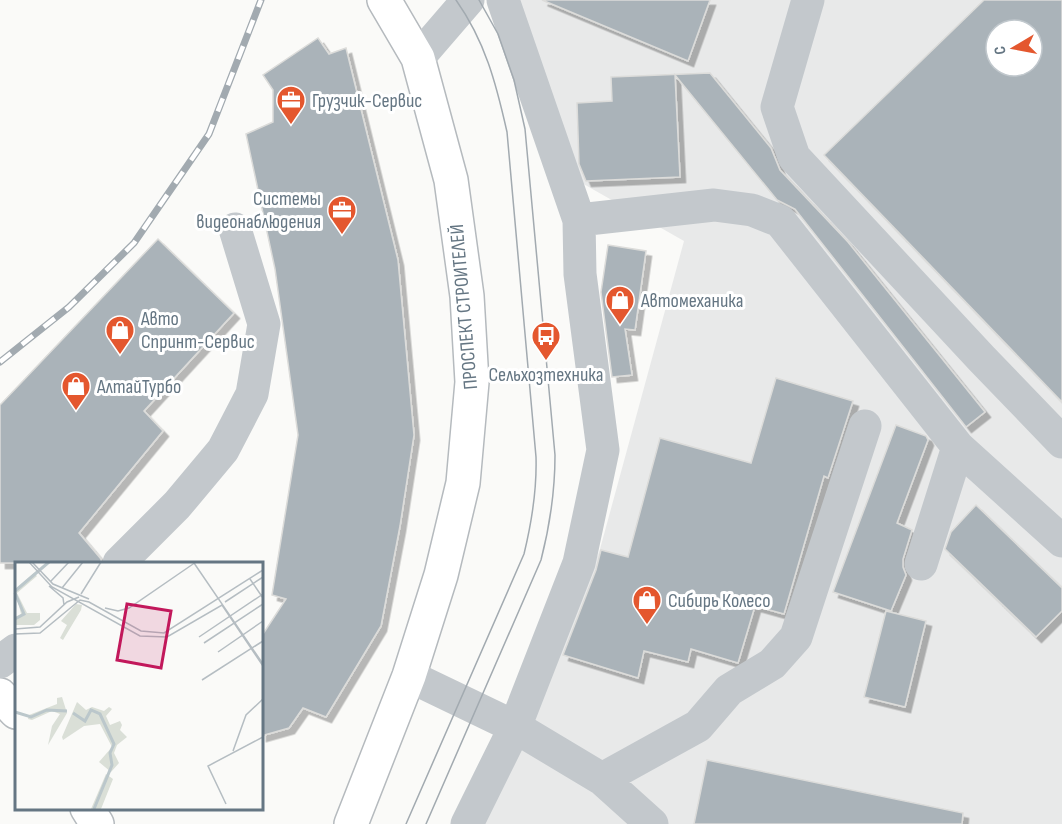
<svg xmlns="http://www.w3.org/2000/svg" width="1062" height="824" font-family="'Sofia Sans Condensed',sans-serif">
<style>
.built{fill:#e8e9e9;fill-rule:evenodd}
.building{fill:#aab3b9;stroke:#dcdcda;stroke-width:1.5;fill-rule:evenodd;filter:url(#shadow)}
.lines{fill:none;stroke-linecap:round;stroke-linejoin:round}
.major-casing{stroke:#b5babe;stroke-width:36}
.minor{stroke:#c3c8cc;stroke-width:33}
.major{stroke:#fff;stroke-width:33}
.tram{stroke:#a2aab0;stroke-width:1.5}
.rail-casing{stroke:#a2aab0;stroke-width:7}
.rail{stroke:#fff;stroke-width:4.5;stroke-dasharray:14;stroke-linecap:butt}
.labels{text-anchor:middle;stroke-width:6;stroke-linejoin:round;paint-order:stroke}
.poi-label{font-size:20px;fill:#657683;stroke:#fff;text-anchor:start}
.street-label{font-size:20px;fill:#657683;stroke:#fff}
.inset-river{fill:none;stroke:#bbc7cb;stroke-width:3}
.inset-road{fill:none;stroke:#b5bdc2;stroke-width:1.5}
.view{fill:#c2185b;fill-opacity:0.15;stroke:#c2185b;stroke-width:3}
.inset-edge{fill:none;stroke:#657683;stroke-width:3}
</style>
<defs>
<filter id="shadow"><feDropShadow dx="5.5" dy="5.5" stdDeviation="0" flood-color="#0004"/></filter>
</defs>
<rect width="100%" height="100%" fill="#fafaf8"/>
<!-- built -->
<path class="built" d="M509 0H1062V824H483L559 654 600 549 684 241 580 182ZM996 30H1032V66H996Z"/>
<!-- building -->
<path class="building" d="M542 0H710L688 61Z
M984 0H1062V402L824 155ZM996 30H1032V66H996Z
M318 38 329 54 346 48 398 260 414 435 400 526 381 626 326 717 303 708 289 728 261 736V637L286 599 272 595 298 435 275 269 246 134 273 122V90L263 75Z
M710 73 771 148 780 170 848 242 985 412 966 427 795 209 777 200 675 75 680 177 586 181 579 164 577 103 612 101 611 77Z
M158 239 234 313 144 411 163 431 79 533 101 559V563H0V405Z
M608 245 646 251 635 330 625 329 632 375 612 377 601 292Z
M776 378 853 401 828 478 824 476 784 614 755 606 738 663 691 649 688 662 644 651 638 678 563 655 596 570 601 550 628 557 660 438 751 463Z
M896 425 926 436 928 440 897 523 912 530 903 559V567L906 575 891 611 833 592Z
M976 505 1062 588V611L1036 637 945 549 951 532Z
M886 611 926 621 905 707 864 697Z
M707 760 963 813 962 824H694Z"/>
<g class="lines">
<!-- major casing -->
<g class="major-casing">
<path id="major" d="M0 695 16 712
M87 808 97 824
M351 824 409 676 441 575 463 483 472 382 467 296 451 180 418 58 384 0"/>
</g>
<!-- minor -->
<path class="minor" d="M808 0 777 107 794 157 982 359 1062 442
M418 58 468 0
M579 220 714 205 752 210 780 221 958 447 921 564
M958 447 1062 541
M119 563 177 505 223 450 252 394 264 324 235 229
M0 662 16 650
M409 676 515 727 602 779 652 824
M602 779 698 726 729 690 772 664 796 637 865 426
M467 824 515 727 579 563 603 450 580 274 579 220 503 0"/>
<!-- major -->
<use href="#major" class="major"/>
<!-- tram -->
<path class="tram" d="M406 824 524 554C532 521 537 491 536 457L507 132C496 83 485 41 456 0
M426 824 541 560C550 525 555 492 555 455L525 129 514 80 498 34 479 0"/>
<!-- rail casing -->
<g class="rail-casing">
<path id="rail" d="M0 362 69 307 134 243 209 134 261 0"/>
</g>
<!-- rail -->
<use href="#rail" class="rail"/>
</g>
<!-- icons -->
<defs>
<g id="office-pin" transform="scale(1.5)"><path d="M0 17L-7.5 6A9.5 9.5 0 1 1 7.5 6Z" fill="#e4572e" stroke="#fff"/><path d="M-6-3h4V-5.5h4V-3h4V5H-6ZM-1-4.5V-3h2v-1.5ZM-6 0V1H6V0Z" fill="#fff"/></g>
<g id="shop-pin" transform="scale(1.5)"><path d="M0 17L-7.5 6A9.5 9.5 0 1 1 7.5 6Z" fill="#e4572e" stroke="#fff"/><path d="M-5-2.5h2.3a2.7 3.5 0 0 1 5.4 0H5L5.5 6h-11ZM-1.5-2.5h3a1.5 2.3 0 0 0-3 0Z" fill="#fff"/></g>
<g id="bus-pin" transform="scale(1.5)"><path d="M0 17L-7.5 6A9.5 9.5 0 1 1 7.5 6Z" fill="#e4572e" stroke="#fff"/><path d="M-5-6H5V4H4V6H2V4H-2V6H-4V4H-5ZM-3.5-4V0h7V-4ZM-3.5 1.2v1.5H-2V1.2ZM2 1.2v1.5H3.5V1.2Z" fill="#fff"/></g>
</defs>
<g fill-rule="evenodd">
<use href="#office-pin" x="291" y="100"/>
<use href="#office-pin" x="342" y="210"/>
<use href="#shop-pin" x="620" y="300"/>
<use href="#shop-pin" x="120" y="330"/>
<use href="#bus-pin" x="546" y="336"/>
<use href="#shop-pin" x="76" y="386"/>
<use href="#shop-pin" x="647" y="600"/>
</g>
<g class="labels">
<!-- poi labels -->
<g class="poi-label">
<text x="312" y="107">Грузчик-Сервис</text>
<text x="321" y="205" text-anchor="end">Системы<tspan x="321" dy="23">видеонаблюдения</tspan></text>
<text x="641" y="307">Автомеханика</text>
<text x="141" y="325">Авто<tspan x="141" dy="23">Спринт-Сервис</tspan></text>
<text x="546" y="381" text-anchor="middle">Сельхозтехника</text>
<text x="97" y="393">АлтайТурбо</text>
<text x="668" y="607">Сибирь Колесо</text>
</g>
<!-- street labels -->
<g class="street-label">
<text transform="translate(463 307) rotate(-95)" y="7">ПРОСПЕКТ СТРОИТЕЛЕЙ</text>
</g>
</g>
<!-- overview -->
<g transform="translate(15 562)">
<rect width="248" height="248" fill="#fafaf8"/>
<path d="M19 11 22 14 2 31 12 51H25V58L19 63H0V55L6 52 0 28ZM61 42 67 43 66 48 48 78 45 76 52 63 46 59ZM47 135 52 151 33 183 37 164 45 152 37 149 17 158 13 157 14 153 42 142V136ZM62 140 71 148 77 145 89 149 94 145 97 147 91 154 95 163 105 159 107 163 105 168 112 175 102 183 99 191 104 201 96 210 84 200 97 185 85 162 69 164 48 178 47 175ZM91 212 98 217 86 247H76Z" fill="#dadfd7"/>
<path class="inset-river" d="M0 29 34 0M0 31 9 52 0 57M0 150 16 155 32 148 52 149M58 151 70 159 76 148 85 152 99 182 95 191 97 203 79 247"/>
<path class="inset-road" d="M14 0 37 25 125 74 152 75 207 43 248 104M17 0 38 22 74 37M179 1 248 102M235 17 248 36M36 19 54 0M34 24 48 36 49 43M47 26 68 0M66 32 86 0M210 40 248 15M90 46 103 49 114 46 181 0M0 67 25 65 52 40 64 35M0 72 25 71 65 38 74 40 126 69 149 71 248 8M184 75 248 32M189 81 248 42M203 90 248 59M187 118 248 79M218 189 231 153 248 137M211 242 193 204 248 175"/>
<path class="view" d="M112 42 156 49 146 106 102 98Z"/>
<rect width="248" height="248" class="inset-edge"/>
</g>
<!-- north arrow -->
<g transform="translate(1014 48) rotate(260)"><circle r="28" fill="#ffffff" stroke="#c1c8cd" stroke-width="1.5"/>
<path d="M0-4.5L10 22L0 15L-10 22Z" fill="#e4572e"/>
<text y="-9" font-size="16" font-weight="bold" text-anchor="middle" fill="#657683">С</text>
</g>
</svg>
